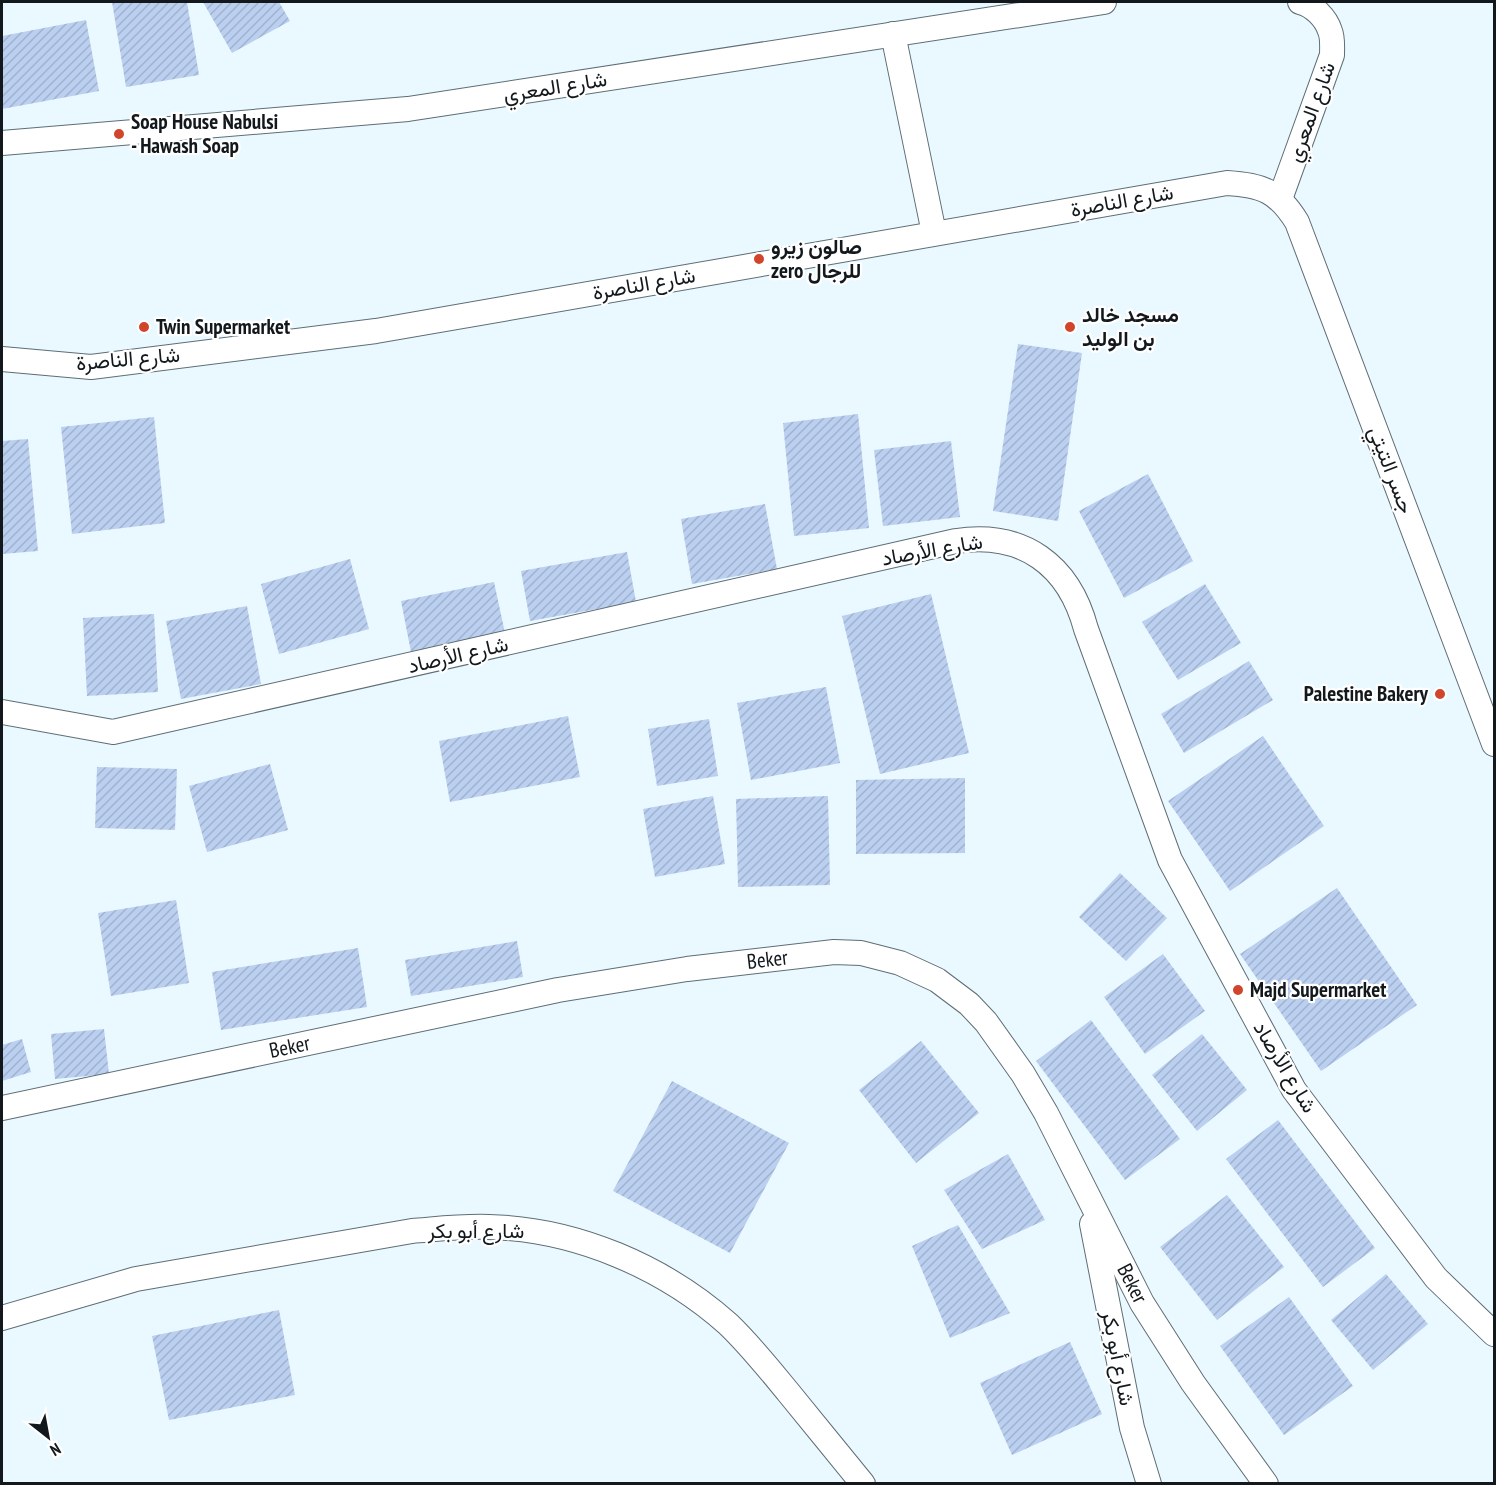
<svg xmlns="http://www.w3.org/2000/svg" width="1496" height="1485" font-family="'PT Sans Narrow',Vazirmatn,sans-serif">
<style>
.building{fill:url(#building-hatch)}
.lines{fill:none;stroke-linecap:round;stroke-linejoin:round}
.minor-casing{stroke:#5e6e74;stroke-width:26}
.minor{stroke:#fff;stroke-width:24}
.poi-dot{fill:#d0452b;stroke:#fff;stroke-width:2}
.labels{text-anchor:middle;stroke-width:4.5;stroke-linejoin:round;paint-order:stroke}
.street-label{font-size:21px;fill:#12181b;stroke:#fff}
.poi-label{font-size:21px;font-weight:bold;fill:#12181b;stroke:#fff;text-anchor:start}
</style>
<defs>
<pattern id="building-hatch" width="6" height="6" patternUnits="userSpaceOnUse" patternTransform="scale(1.5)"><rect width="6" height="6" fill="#bbd0f1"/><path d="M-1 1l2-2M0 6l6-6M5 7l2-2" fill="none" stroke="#a0b2ce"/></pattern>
</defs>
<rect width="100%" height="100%" fill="#eaf8ff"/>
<!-- building -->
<path class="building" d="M112 2H187L199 75 126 87Z
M203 2H279L290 21 232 53Z
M86 20 99 91 2 109V36Z
M1018 344 1082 353 1058 521 993 511Z
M858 414 869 528 794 536 783 423Z
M154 417 165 523 72 534 61 427Z
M28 439 38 551 2 554V441Z
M951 441 960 517 883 526 874 450Z
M1148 474 1193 561 1124 598 1079 511Z
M765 504 777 569 692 584 681 519Z
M627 552 636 602 530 621 521 571Z
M350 559 369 629 279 654 261 584Z
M494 582 505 633 411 652 401 601Z
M1205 584 1241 643 1178 680 1142 622Z
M931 594 969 753 880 774 842 616Z
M247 606 261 684 181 699 166 621Z
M154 614 158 692 87 696 83 618Z
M1249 661 1273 700 1184 753 1161 714Z
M826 687 840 763 751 780 737 703Z
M568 716 580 777 450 802 439 741Z
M709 719 718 776 657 786 648 729Z
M1263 736 1324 826 1230 891 1168 801Z
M270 764 288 830 207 852 189 786Z
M97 767 177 769 175 830 95 828Z
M965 778V853L856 854V780Z
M713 796 725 864 655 877 643 809Z
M828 796 830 885 738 887 736 799Z
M1120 873 1167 918 1126 961 1079 917Z
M1337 888 1417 1005 1321 1071 1240 954Z
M176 900 189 983 111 996 98 913Z
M517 941 523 977 411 996 405 960Z
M358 948 367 1007 221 1030 212 972Z
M1163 954 1205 1011 1145 1054 1104 997Z
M1091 1020 1180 1139 1125 1180 1036 1061Z
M104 1029 109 1074 55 1079 51 1034Z
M1202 1034 1247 1090 1197 1131 1152 1075Z
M22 1039 31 1072 2 1081V1045Z
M921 1041 979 1113 916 1163 859 1090Z
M672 1081 789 1143 730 1253 613 1191Z
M1278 1120 1375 1248 1323 1287 1226 1159Z
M1008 1154 1045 1220 982 1249 944 1190Z
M1227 1195 1284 1267 1217 1320 1160 1247Z
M958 1225 1010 1313 950 1338 912 1246Z
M1386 1274 1428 1324 1373 1370 1331 1320Z
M1289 1297 1353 1386 1284 1435 1220 1346Z
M279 1310 295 1395 169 1420 152 1336Z
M1070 1342 1102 1414 1012 1455 980 1383Z"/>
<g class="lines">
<!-- minor casing -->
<g class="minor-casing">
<g id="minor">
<path d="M893 34 934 233"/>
<path d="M2 143 408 109 1104 2"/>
<path d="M1280 199 1332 55C1332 48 1333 38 1330 31 1326 18 1313 5 1300 2"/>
<path d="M2 359 91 367 376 331 1227 183C1262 185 1278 191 1297 222L1494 744"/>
<path d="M2 712 113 732 956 541C1023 531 1069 565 1086 629L1170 860 1294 1090 1436 1278 1494 1334"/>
<path id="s1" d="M2 1108 558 990 687 969 834 952 861 953 900 963 937 980 969 1004 986 1022 1023 1074 1046 1113 1142 1303 1193 1383 1266 1484"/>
<path d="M1092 1224 1132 1428 1149 1484"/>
<path d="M2 1318 136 1279 412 1231C438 1229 463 1226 489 1227 576 1229 664 1267 728 1324 750 1345 769 1369 788 1392 813 1423 838 1453 863 1484"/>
</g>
</g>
<!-- minor -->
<use href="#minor" class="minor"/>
</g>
<!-- markers -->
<g class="poi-dot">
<circle cx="119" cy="134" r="6"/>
<circle cx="759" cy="259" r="6"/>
<circle cx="144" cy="327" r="6"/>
<circle cx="1070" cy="327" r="6"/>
<circle cx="1440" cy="694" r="6"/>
<circle cx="1238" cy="990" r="6"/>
</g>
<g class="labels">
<!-- street labels -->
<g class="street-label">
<text transform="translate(555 87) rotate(-9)" y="7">شارع المعري</text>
<text transform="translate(1311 112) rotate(-70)" y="7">شارع المعري</text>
<text transform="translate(1122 201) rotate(-10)" y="7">شارع الناصرة</text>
<text transform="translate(644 284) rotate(-10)" y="7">شارع الناصرة</text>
<text transform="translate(128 359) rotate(-5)" y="7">شارع الناصرة</text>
<text transform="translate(1391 470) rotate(69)" y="7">جسر التيتي</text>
<text transform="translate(932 550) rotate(-10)" y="7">شارع الأرصاد</text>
<text transform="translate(458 655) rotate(-13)" y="7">شارع الأرصاد</text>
<text dy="7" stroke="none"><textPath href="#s1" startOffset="780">Beker</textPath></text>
<text dy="7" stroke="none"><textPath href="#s1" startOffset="294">Beker</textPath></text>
<text transform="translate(1285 1067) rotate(59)" y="7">شارع الأرصاد</text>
<text x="476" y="1238">شارع أبو بكر</text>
<text dy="7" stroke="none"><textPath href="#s1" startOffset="1320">Beker</textPath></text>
<text transform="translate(1118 1358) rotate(79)" y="7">شارع أبو بكر</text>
</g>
<!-- poi labels -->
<g class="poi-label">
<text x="131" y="129">Soap House Nabulsi<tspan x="131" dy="24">- Hawash Soap</tspan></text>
<text x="771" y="254">صالون زيرو<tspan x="771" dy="24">zero للرجال</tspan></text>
<text x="1082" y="322">مسجد خالد<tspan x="1082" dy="24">بن الوليد</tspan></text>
<text x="156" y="334">Twin Supermarket</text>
<text x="1428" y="701" text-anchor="end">Palestine Bakery</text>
<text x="1250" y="997">Majd Supermarket</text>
</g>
</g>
<!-- border -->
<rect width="1496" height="1485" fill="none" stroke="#12181b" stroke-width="6"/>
<!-- north arrow -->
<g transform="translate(48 1437) rotate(149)" stroke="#ffffff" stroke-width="4.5" paint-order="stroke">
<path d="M0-4.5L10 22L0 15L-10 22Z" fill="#12181b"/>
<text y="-9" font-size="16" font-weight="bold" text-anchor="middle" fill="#12181b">N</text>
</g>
</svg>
